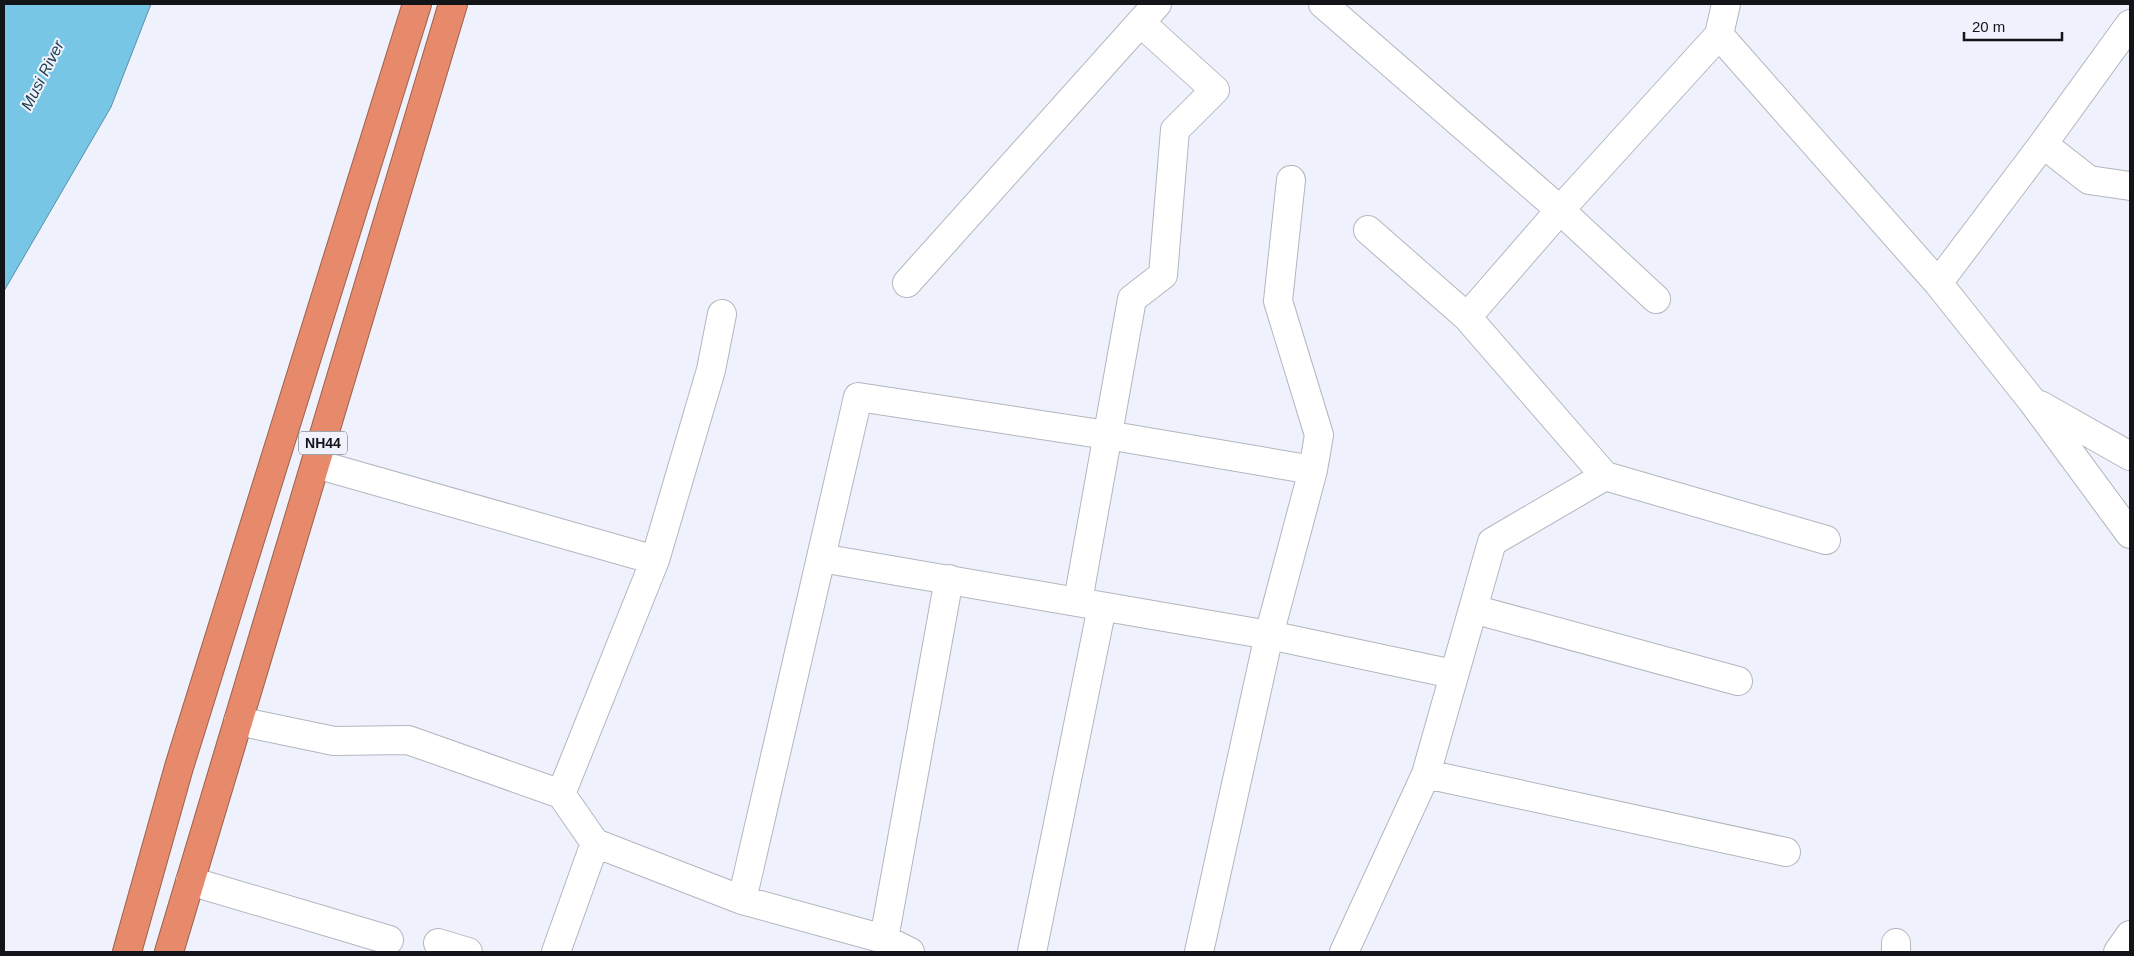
<svg xmlns="http://www.w3.org/2000/svg" width="2134" height="956" font-family="Arial,sans-serif">
<style>
.water{fill:#77c6e5;stroke:#5991a8}
.lines{fill:none;stroke-linecap:round;stroke-linejoin:round}
.street-casing{stroke:#b3b6bf;stroke-width:30}
.highway-casing{stroke:#9c614e;stroke-width:30}
.street{stroke:#fff;stroke-width:28}
.highway{stroke:#e68a6b;stroke-width:28}
.labels{text-anchor:middle;stroke-width:4;stroke-linejoin:round;paint-order:stroke}
.shield{fill:#eff2fc;stroke:#55575c;stroke-width:1}
.shield-label{font-size:14px;font-weight:bold;fill:#131418}
.water-label{font-size:16px;font-style:italic;fill:#1d414f;stroke:#eff2fc}
</style>
<rect width="100%" height="100%" fill="#eff2fc"/>
<!-- water -->
<path class="water" d="M4 4H151L111 107 4 291Z"/>
<g class="lines">
<!-- street casing -->
<g class="street-casing">
<path id="street" d="M1323 4 1560 210 1656 299
M1726 4 1719 35 1938 283 2032 401 2130 534
M2043 144 2089 180 2130 186
M1368 230 1467 317 1605 476
M907 283 1157 4
M1938 283 2043 144 2130 24
M1467 317 1560 210 1719 35
M2040 405 2130 456
M316 464 655 560 711 370 722 314
M821 558 1269 635 1453 674
M1078 601 1132 299 1163 275 1175 130 1215 90 1141 23
M1473 609 1738 681
M238 721 334 741 408 740 561 794 595 843 742 900 884 939 910 952
M1426 774 1786 852
M561 794 655 560
M190 881 389 940
M742 900 858 397 1107 435 1313 470
M884 939 949 579
M438 943 468 952
M556 952 595 843
M1032 952 1102 607
M1199 952 1269 635 1313 470 1319 435 1278 301 1291 180
M1344 952 1426 774 1492 542 1605 476 1826 540
M1896 952V943
M2118 952 2130 935"/>
</g>
<!-- highway casing -->
<g class="highway-casing">
<path id="highway" d="M127 952 179 767 417 4
M169 952 453 4"/>
</g>
<!-- street -->
<use href="#street" class="street"/>
<!-- highway -->
<use href="#highway" class="highway"/>
</g>
<g class="labels">
<!-- shield labels -->
<rect class="shield" x="299" y="431.5" width="48" height="23" rx="4"/>
<g class="shield-label">
<text x="323" y="448">NH44</text>
</g>
<!-- water labels -->
<g class="water-label">
<text transform="translate(42 75) rotate(-63)" y="6">Musi River</text>
</g>
</g>
<!-- border -->
<rect width="2134" height="956" fill="none" stroke="#131418" stroke-width="10"/>
<!-- scale -->
<path d="M1964 32v8h98v-8" fill="none" stroke="#131418" stroke-width="2.5"/>
<text x="1972" y="32" font-size="15" fill="#131418" stroke="#eff2fc" stroke-width="4" paint-order="stroke">20 m</text>
</svg>
